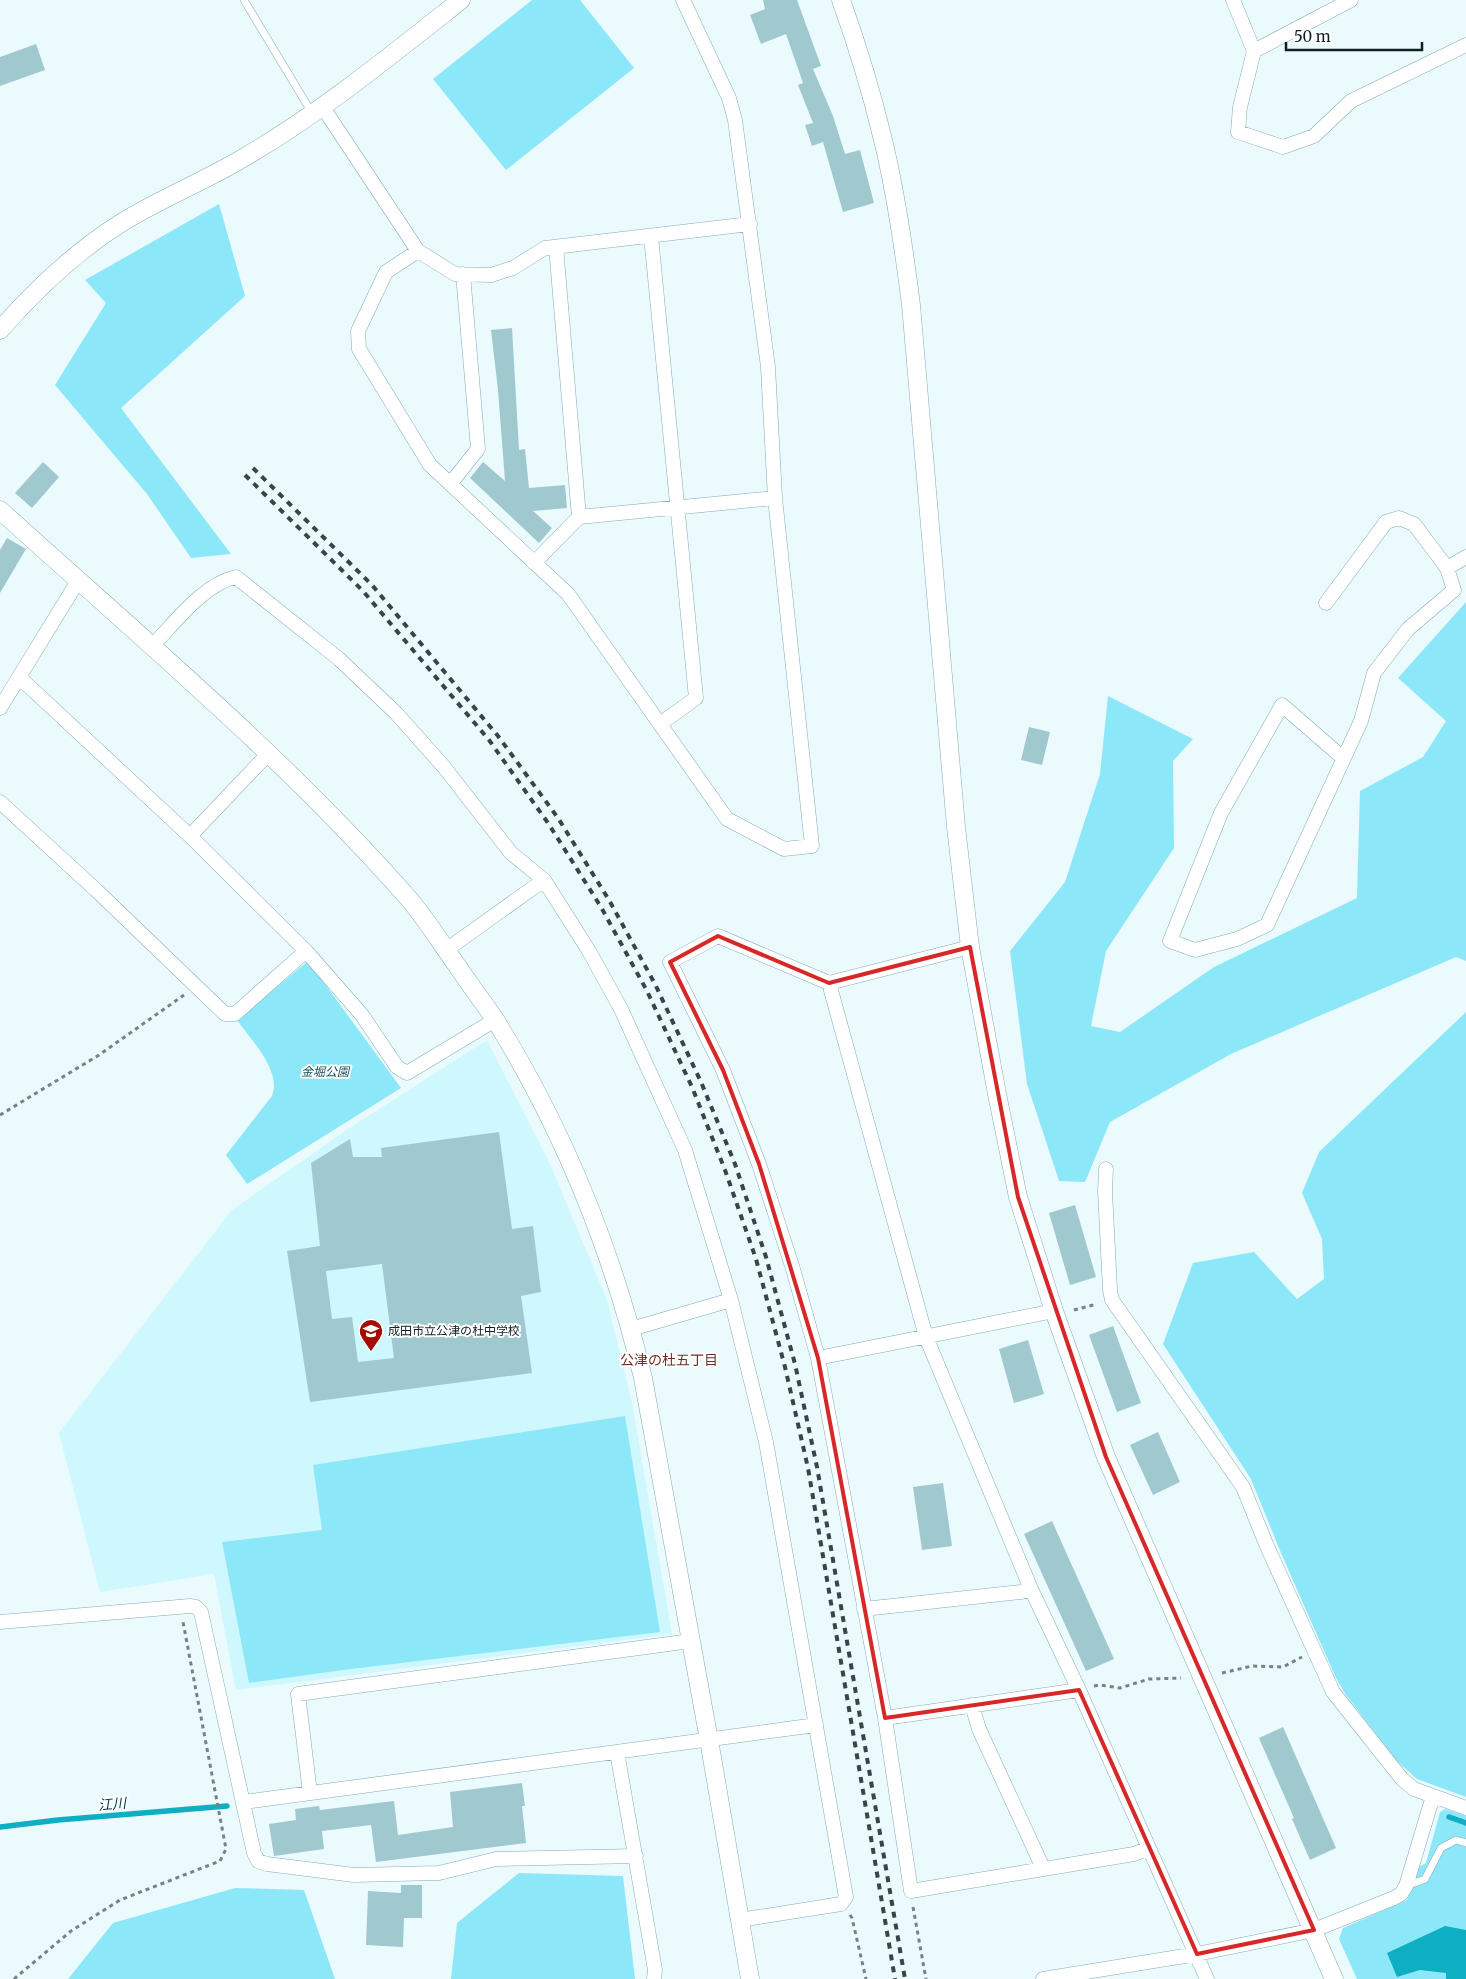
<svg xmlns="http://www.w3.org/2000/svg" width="1466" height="1979" font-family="Merriweather,'Noto Sans JP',serif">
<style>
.built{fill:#cef7fe}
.green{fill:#8ce8f8}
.water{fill:#0fafc3}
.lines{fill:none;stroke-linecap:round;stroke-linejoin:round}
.stream{stroke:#0fafc3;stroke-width:5.5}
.building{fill:#a0c8cf;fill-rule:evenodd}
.service-casing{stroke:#85acb3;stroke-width:8}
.minor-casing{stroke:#85acb3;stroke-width:15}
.tertiary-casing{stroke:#85acb3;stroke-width:19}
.path{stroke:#738386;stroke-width:3;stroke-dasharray:4 4;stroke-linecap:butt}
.service{stroke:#fff;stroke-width:7}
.minor{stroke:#fff;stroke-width:14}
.tertiary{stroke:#fff;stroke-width:18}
.rail{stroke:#364548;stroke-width:4;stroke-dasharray:6 6;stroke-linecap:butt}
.marked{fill:none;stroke:#d62828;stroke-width:4;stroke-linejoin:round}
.labels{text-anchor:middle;stroke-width:4;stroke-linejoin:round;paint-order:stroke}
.park-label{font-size:12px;font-style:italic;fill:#175059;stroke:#fff}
.poi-label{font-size:12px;fill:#101f22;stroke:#fff;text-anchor:start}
.neighbourhood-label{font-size:14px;fill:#712c23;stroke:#fff}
.water-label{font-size:14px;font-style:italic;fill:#004049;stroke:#fff}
</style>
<rect width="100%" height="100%" fill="#eafafd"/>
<!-- built -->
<path class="built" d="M487 1040 550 1164 607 1300 632 1403 672 1634 236 1690 214 1574 100 1592 59 1433 232 1210 348 1129Z"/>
<!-- green -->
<path class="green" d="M532 0H580L634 68 506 170 433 79Z
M219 204 245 296 121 408 231 554 191 558 147 494 55 385 106 303 85 280Z
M1466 602V961L1456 957 1231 1054 1110 1122 1085 1182 1059 1181 1027 1084 1010 951 1065 882 1100 774 1108 696 1193 739 1173 761 1174 848 1106 951 1091 1026 1120 1032 1214 967 1357 898 1360 791 1423 757 1446 721 1398 678Z
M308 961 401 1088 247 1184 226 1155 272 1096C282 1071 251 1040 237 1020Z
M1466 1012V1797L1417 1779 1397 1761 1346 1695 1336 1678 1281 1553 1251 1479 1163 1344 1193 1263 1254 1252 1297 1299 1324 1279 1322 1239 1302 1193 1319 1152Z
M625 1416 660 1632 343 1670 249 1683 222 1542 322 1530 313 1465Z
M1445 1809 1466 1816V1979H1357L1339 1939 1343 1928 1407 1900 1419 1867 1426 1863 1440 1812Z
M519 1873 623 1876 635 1979H451L457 1923Z
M235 1888 304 1890 335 1979H68L113 1923Z"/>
<!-- water -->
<path class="water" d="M1445 1926 1466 1930V1979H1446V1973L1420 1970 1397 1977 1387 1953Z"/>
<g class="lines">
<!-- stream -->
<path class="stream" d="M1449 1817 1466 1823
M0 1827 58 1820 227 1806"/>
</g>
<!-- building -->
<path class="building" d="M763 0H797L821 66 813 69 833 116 845 154 860 150 874 203 843 212 823 142 812 146 805 125 813 123 798 85 803 83 786 34 761 44 750 15 765 9Z
M36 44 45 70 0 86V57Z
M512 328 519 450 525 449 529 488 565 485 567 508 533 511 552 528 539 543 470 478 483 462 505 481 498 390 491 330Z
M43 462 59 477 32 508 15 493Z
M7 538 26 549 0 593V550Z
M1029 727 1050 732 1042 765 1021 760Z
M499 1132 512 1229 533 1226 541 1292 521 1296 532 1373 310 1402 287 1251 320 1246 311 1163 350 1139 353 1157H382L381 1148ZM382 1264 394 1358 358 1362 352 1317 332 1319 326 1271Z
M1075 1205 1096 1277 1070 1285 1049 1213Z
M1113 1326 1141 1403 1117 1412 1089 1335Z
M1028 1340 1044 1394 1014 1403 999 1349Z
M1158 1432 1180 1482 1153 1495 1130 1445Z
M943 1483 952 1546 922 1550 913 1487Z
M1052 1521 1114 1659 1086 1671 1024 1534Z
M1283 1727 1336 1848 1310 1860 1292 1819 1294 1818 1259 1738Z
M522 1783 525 1806H522L526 1843 376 1862 371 1825 322 1831 324 1849 274 1856 269 1824 296 1820 295 1809 319 1806 320 1810 394 1801 398 1835 453 1827 450 1792Z
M401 1885H422V1918H404L403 1947 366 1945 368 1891 401 1893Z"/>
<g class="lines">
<!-- service casing -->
<g class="service-casing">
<path id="service" d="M244 0 312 113
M1406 1886 1425 1879 1441 1848 1456 1840 1466 1843"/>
</g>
<!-- minor casing -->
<g class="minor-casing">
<path id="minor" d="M1233 0 1254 51 1240 107 1238 132 1283 147 1314 136 1351 101 1466 45
M1254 51 1351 0
M322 106 418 251 455 274 491 275 513 268 545 248 750 224
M651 236 696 698 660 724
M418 251 386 272 358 331 359 349 430 465 568 594 727 819 784 849 812 846 775 498 768 367 735 120 729 98 683 0
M450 484 478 449 463 274
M579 517 775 498
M534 563 579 517 556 247
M1326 603 1386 522 1399 518 1414 524 1447 568
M151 647C175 623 203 584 236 577L339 659 396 713 444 767 511 853 544 880 589 951 621 1009 685 1150 731 1300 766 1442 846 1897 841 1904 740 1920
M19 677 190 836 306 951 362 1015 397 1067 407 1073 495 1020
M0 708 78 581
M1343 758 1282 705 1221 813 1170 941 1195 950 1237 939 1267 925 1361 721 1374 673 1408 629 1454 590 1447 568 1466 557
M0 802 96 890 225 1014H235L306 951
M190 836 268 754
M970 947 829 983 718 936 670 962 723 1070 759 1164 793 1269 818 1358 885 1718 911 1891 1134 1854 1149 1848
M446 950 544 880
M829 983 926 1337 1031 1589 1079 1690 1207 1979
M1106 1169 1105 1191 1110 1290 1112 1300 1243 1487 1266 1544 1333 1692 1402 1779 1414 1789 1466 1808
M631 1329 731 1300
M818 1358 1054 1311
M864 1609 1021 1592 1031 1589
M0 1622 190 1606 196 1607 201 1612 254 1853 258 1861 267 1864 354 1875 439 1873 496 1859 636 1856
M972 1705 979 1729 1043 1868
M885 1718 1079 1690
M617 1752 655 1970 654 1979
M310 1793 298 1694 691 1641
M244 1802 816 1725
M1043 1979 1197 1954 1314 1930 1394 1898 1401 1894 1406 1886 1433 1796"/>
</g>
<!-- tertiary casing -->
<g class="tertiary-casing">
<path id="tertiary" d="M841 0C857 45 871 90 882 136 896 192 904 249 911 305L956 827 970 947 997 1094 1018 1197 1054 1311 1106 1457 1334 1979
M0 330C36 289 75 252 121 223 158 200 200 183 238 161 318 115 389 57 461 0
M0 510C139 636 285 758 409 899 427 920 442 945 458 967 470 985 484 1003 496 1021 564 1131 613 1253 643 1378L709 1740 750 1979"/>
</g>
<!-- path -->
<path class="path" d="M0 1115 99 1055 184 995
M1074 1310 1097 1304
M1222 1673 1252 1666 1283 1667 1302 1657
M1094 1686 1100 1685 1120 1688 1149 1679 1181 1678
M913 1907 926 1979
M850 1915 852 1918 866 1979
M14 1979 71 1931 120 1900 220 1861 226 1849 183 1622"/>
<!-- service -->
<use href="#service" class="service"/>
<!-- minor -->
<use href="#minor" class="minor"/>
<!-- tertiary -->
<use href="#tertiary" class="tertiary"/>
<!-- rail -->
<path class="rail" d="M253 468 372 585 498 736 558 818 609 900 655 984 701 1082 735 1164 766 1257 795 1364 817 1467 905 1979
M245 475 363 591 489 740 548 823 601 907 647 991 692 1087 725 1170 756 1259 785 1367 808 1468 895 1979"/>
</g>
<!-- marked area -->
<path class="marked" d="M718 936 829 983 970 947 1018 1197 1106 1457 1314 1930 1197 1954 1079 1690 885 1718 818 1358 759 1164 723 1070 670 962Z"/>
<!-- icons -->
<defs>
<g id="school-pin" transform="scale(1.25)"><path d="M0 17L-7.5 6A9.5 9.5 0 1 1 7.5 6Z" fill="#a30d05" stroke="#fff"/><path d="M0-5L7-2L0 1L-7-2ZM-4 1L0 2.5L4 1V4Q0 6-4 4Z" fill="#fff"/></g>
</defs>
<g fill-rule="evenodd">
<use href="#school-pin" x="371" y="1331"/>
</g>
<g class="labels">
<!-- park labels -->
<g class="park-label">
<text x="325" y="1076">金堀公園</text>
</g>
<!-- poi labels -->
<g class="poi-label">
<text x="388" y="1335">成田市立公津の杜中学校</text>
</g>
<!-- neighbourhood labels -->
<g class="neighbourhood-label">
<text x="669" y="1365">公津の杜五丁目</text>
</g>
<!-- water labels -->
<g class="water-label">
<text transform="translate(112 1804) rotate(-5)" y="5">江川</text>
</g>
</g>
<!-- scale -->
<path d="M1286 42v8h136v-8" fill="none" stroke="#101f22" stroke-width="2.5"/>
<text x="1294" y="42" font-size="15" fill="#101f22" stroke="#ffffff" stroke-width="4" paint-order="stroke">50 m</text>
</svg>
